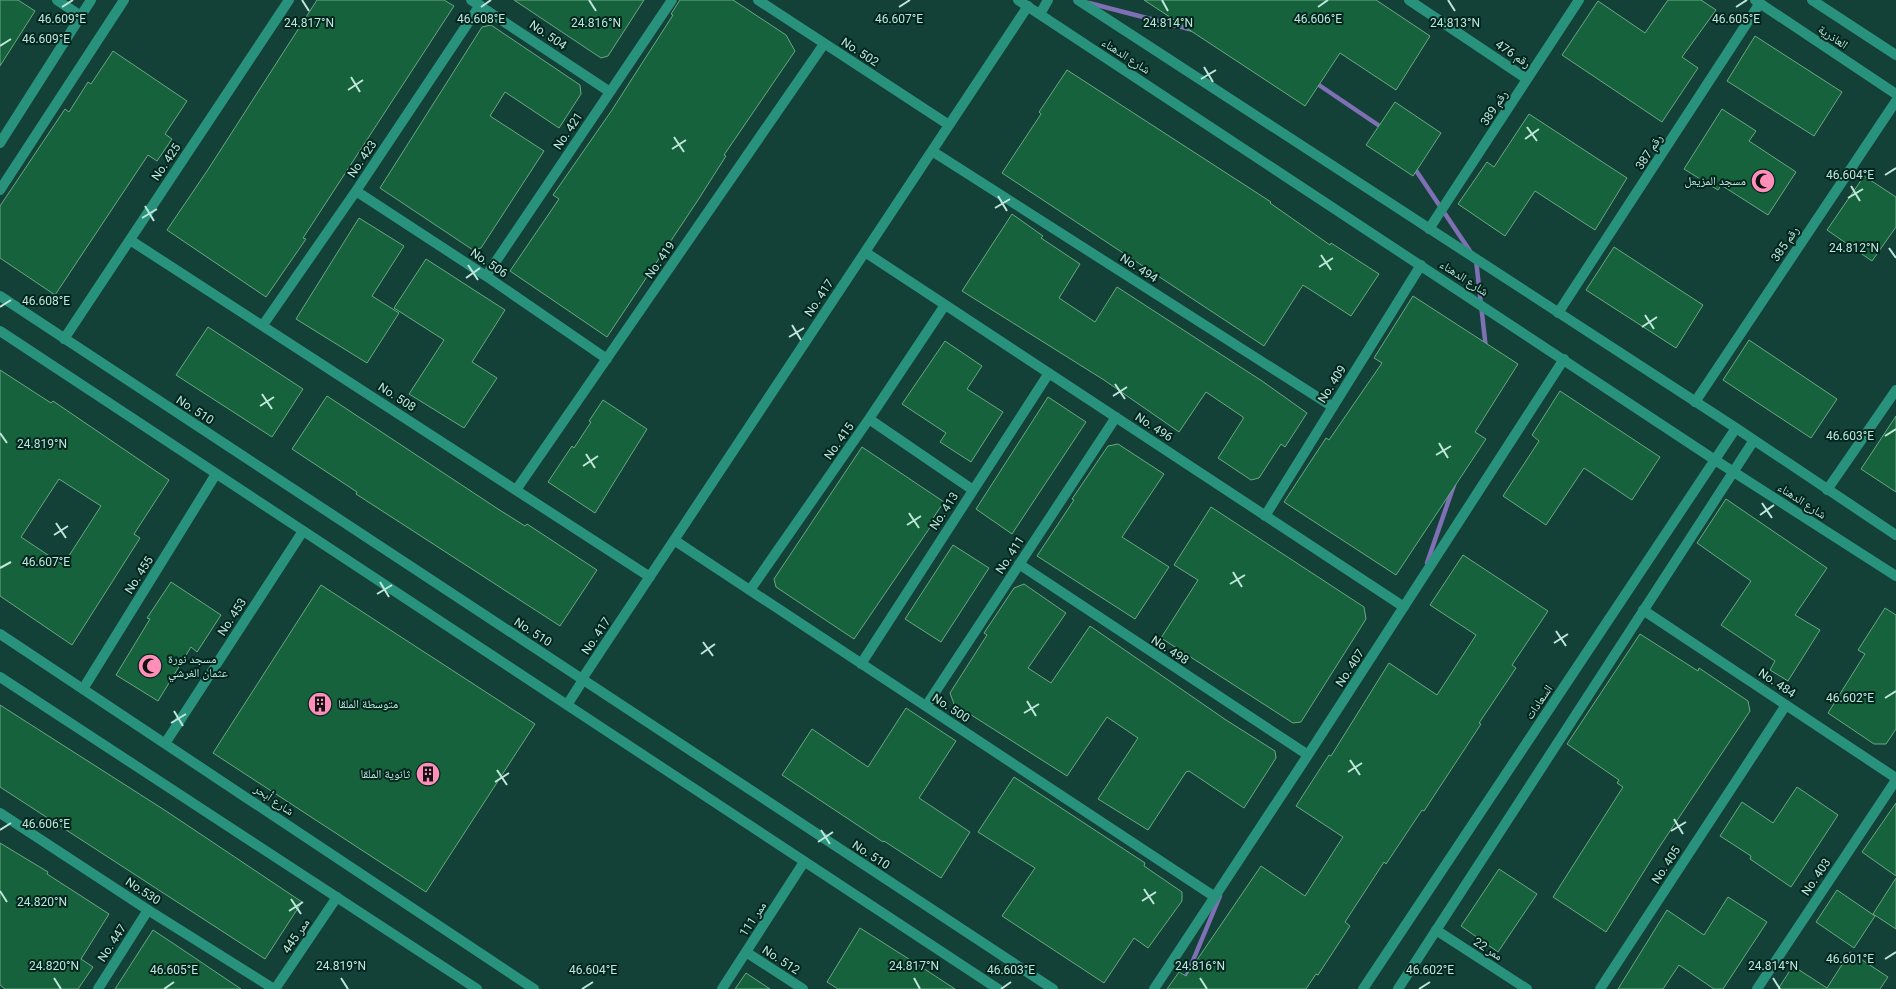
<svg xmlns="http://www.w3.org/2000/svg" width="1896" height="989" font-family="Roboto,'Noto Naskh Arabic',sans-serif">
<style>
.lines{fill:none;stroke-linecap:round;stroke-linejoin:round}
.stream{stroke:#7f6fb4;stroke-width:4.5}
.building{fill:#15623c;stroke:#6aa882;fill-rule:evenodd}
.minor{stroke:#28927d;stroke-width:10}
.tertiary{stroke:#28927d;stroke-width:10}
.ticks{fill:none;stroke:#bfe6db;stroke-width:2}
.labels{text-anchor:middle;stroke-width:4;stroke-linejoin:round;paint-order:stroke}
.street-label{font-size:12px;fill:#bfe6db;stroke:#01261e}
.poi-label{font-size:12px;fill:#bfe6db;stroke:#01261e;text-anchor:end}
.ticks-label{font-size:12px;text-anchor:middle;fill:#bfe6db;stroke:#01261e;stroke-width:4;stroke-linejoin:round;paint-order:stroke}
</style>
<rect width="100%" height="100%" fill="#134037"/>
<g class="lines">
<!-- stream -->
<path class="stream" d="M1089 3 1193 30
M1316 83 1384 129
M1413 166 1470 251
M1476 260 1486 349
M1427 563 1454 485
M1181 989 1220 896"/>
</g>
<!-- building -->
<path class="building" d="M0 0H18L35 11 0 66Z
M317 0H444L454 6 303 238 306 239 266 297 167 230 209 168Z
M514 0H644L608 56 601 58Z
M680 0H733L786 35 795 51 724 155 726 156 698 200 607 337 510 271 559 199 553 195 612 110 673 15 671 14Z
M1144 0H1376L1430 36 1396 90 1340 53 1305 106Z
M1668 0H1701L1716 10 1682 57 1698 68 1662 122 1562 55 1598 1 1645 33Z
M491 25 580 85 581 94 559 128 505 92 490 116 544 151 481 248 473 250 380 188 482 27Z
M1755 36 1842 92 1814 136 1727 81Z
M113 51 187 101 165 134 172 139 157 161 148 155 55 295 0 258V206L65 109 69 112 88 82 91 84Z
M1067 70 1271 202 1270 203 1330 245 1331 243 1379 274 1351 316 1303 285 1264 346 1002 173 1041 114 1039 112Z
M1395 102 1441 133 1413 176 1366 145Z
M1722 109 1756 131 1749 141 1796 172 1768 215 1721 185 1718 190 1684 169Z
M1529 114 1627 178 1595 230 1535 191 1505 236 1458 204 1487 162 1494 167Z
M1864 176 1896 197V227L1872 261 1827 230Z
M1012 214 1043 236 1041 238 1080 264 1059 298 1095 322 1117 287 1262 381 1307 413 1285 447 1281 444 1259 478 1251 480 1218 458 1243 419V417L1206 392 1179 432 1104 380 962 291Z
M359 218 404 246 372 296 399 313 367 363 296 319Z
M1614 247 1703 305 1676 348 1586 290Z
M426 259 505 310 472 362 497 378 464 428 409 394 444 340 394 308Z
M1413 296 1518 364 1475 432 1486 439 1396 575 1284 502 1326 438 1329 440 1382 363 1374 358Z
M208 327 303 389 272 437 176 375Z
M1749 340 1837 399 1811 438 1723 380Z
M945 341 982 366 967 389 1003 412 971 462 940 442 946 433 902 404Z
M0 370 51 403 53 401 169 480 134 534 140 538 72 645 0 596ZM59 479 101 506 63 565 21 537Z
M1560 391 1660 457 1632 500 1584 468 1546 525 1503 496 1539 441 1532 435Z
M327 396 498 509 525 526 527 524 597 570 560 626 356 494 357 492 292 449Z
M1048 397 1086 422 1012 534 976 509Z
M603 400 647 429 595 513 548 482 572 446 574 448 591 422 589 421Z
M1896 416V492L1861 469Z
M1118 444 1164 474 1122 537 1169 567 1135 619 1037 556 1074 500 1072 499 1108 446Z
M862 447 944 502 929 524 931 526 854 639 776 587 774 579Z
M1726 499 1827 568 1795 615 1820 630 1788 681 1770 670 1775 661 1721 625 1751 581 1697 543Z
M1211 507 1364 607 1366 619 1301 722 1293 723 1161 638 1198 580 1174 565Z
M953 545 989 568 941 642 905 619Z
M1463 555 1548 611 1512 665 1516 668 1479 723 1481 724 1424 811 1422 810 1386 864 1384 862 1345 922 1350 926 1318 975 1316 974 1306 989H1167L1179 972 1186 976 1261 866 1305 896 1343 837 1296 806 1329 755 1331 756 1389 663 1437 695 1476 635 1430 605Z
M171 582 221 615 197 652 191 647 158 701 116 675 150 619 147 618Z
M1024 584 1066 613 1028 668 1051 683 1090 626 1226 720 1275 751 1276 758 1244 808 1189 771 1186 772 1148 830 1098 799 1138 738 1107 717 1067 776 954 704 950 693 987 635 984 633 1014 588Z
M321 585 535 724 426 892 213 753Z
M1885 608 1896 615V729L1886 744H1874L1828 713 1865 654 1858 650Z
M1640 634 1698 671 1699 668 1748 701 1750 711 1658 849 1606 932 1553 897 1623 787 1617 783 1619 780 1567 744Z
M0 705 166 811 302 902 265 959 0 787Z
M906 708 956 741 919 798 970 832 941 878 884 841 883 842 782 775 812 729 868 767Z
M1014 777 1145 863 1144 866 1182 892V901L1148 948 1134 938 1104 983 1002 916 1035 868 978 832Z
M1797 787 1838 815 1791 887 1750 859 1751 856 1720 836 1742 802 1773 823Z
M1896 803V876L1862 852Z
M0 843 48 872 47 874 109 914 81 959 93 967 78 989H5L0 985Z
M1499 869 1537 894 1498 952 1461 926Z
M1896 878V929L1873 914Z
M1837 890 1875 916 1854 948 1816 922Z
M1728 897 1767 922 1723 989H1714L1679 965 1663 989H1618L1667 910 1704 935Z
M860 928 923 968 955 989H838L827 982Z
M153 930 189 954 241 989H115Z
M1850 952 1888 977 1880 989H1778L1793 966 1827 988Z
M746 973 770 989H735Z"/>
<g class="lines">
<!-- minor -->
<path class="minor" d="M57 0 81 16
M471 0 610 92
M758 0 949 125
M1409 0 1527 79
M932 151 1333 407
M356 191 486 276 607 359
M1429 229 1579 0
M130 240 650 577
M865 252 1404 607
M486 276 672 0
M1558 313 1760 3
M263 325 356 191 480 5
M64 339 289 0
M1695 402 1896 101
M869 419 973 490
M516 490 824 44
M1827 490 1896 390
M1265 516 1421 265
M674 540 1215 897
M1019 564 1308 755
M750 590 869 419 945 305
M1643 610 1896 778
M861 664 1049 373
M582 679 1028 6
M83 689 216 474
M926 706 1116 417
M166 742 303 531
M0 813 148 910 274 989
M1436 930 1527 989
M746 952 803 989
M98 989 148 910
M275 989 337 897
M722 989 804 862
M1154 989 1308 755 1564 359
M1600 989 1786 705
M1757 989 1896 780"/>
<!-- tertiary -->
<path class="tertiary" d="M1018 0 1715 460 1896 576
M1078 0 1736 428 1896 535
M1755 0 1896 94
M1812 0 1896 55
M1040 14 1048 0
M0 143 91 0
M0 190 124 0
M0 296 1053 989
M0 331 998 989
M0 634 534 989
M0 677 477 989
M567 705 583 680
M1363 989 1736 428
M1398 989 1754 440"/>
</g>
<!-- ticks -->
<path class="ticks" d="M302 0 309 11M589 0 596 11M1162 0 1168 11M1448 0 1455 11M62 7 73 0M481 7 491 0M899 7 910 0M1318 7 1328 0M1736 7 1747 0M0 46 11 39M1204 67 1213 82M351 77 360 92M1201 79 1216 70M348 90 363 80M1527 127 1537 141M674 137 684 152M1525 139 1539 129M672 149 686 140M1885 175 1896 168M1851 186 1860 201M998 196 1007 211M1848 198 1863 189M145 206 154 221M995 208 1010 199M142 218 157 209M1889 248 1896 258M1321 255 1331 270M468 265 478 280M1319 267 1333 258M466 278 480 268M0 307 11 300M1645 315 1654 329M792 325 801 340M1642 327 1657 317M789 337 804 328M1115 384 1125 399M262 394 272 409M1113 396 1127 387M260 406 274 397M0 433 7 443M1885 436 1896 429M1439 443 1448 458M586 454 595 468M1436 455 1451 446M583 466 598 456M1762 503 1772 518M909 513 919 528M1760 515 1774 505M56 523 66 538M907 525 921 516M54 535 68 526M0 568 11 562M1233 572 1242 587M380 582 389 597M1230 584 1245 575M377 594 392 585M1556 631 1566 646M703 642 713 656M1554 643 1568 634M701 654 715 644M1885 698 1896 691M1027 701 1036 716M174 711 183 726M1024 713 1039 704M171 723 186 714M1350 760 1360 775M497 770 507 785M1348 772 1362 763M495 782 509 773M1674 819 1683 834M0 830 11 823M821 830 830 844M1671 831 1686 822M818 842 833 832M1144 889 1154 904M0 891 7 902M291 899 301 914M1142 901 1156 892M289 911 303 902M1885 959 1896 952M54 978 61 989M341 978 348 989M914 978 920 989M1200 978 1207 989M1773 978 1780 989M164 989 174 982M582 989 593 982M1001 989 1011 982M1419 989 1430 982"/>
<!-- icons -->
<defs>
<g id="mosque-disc" transform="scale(1.25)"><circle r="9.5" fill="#ff8eb9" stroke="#01261e"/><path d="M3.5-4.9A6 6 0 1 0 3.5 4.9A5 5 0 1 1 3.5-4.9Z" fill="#111"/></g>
<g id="building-disc" transform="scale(1.25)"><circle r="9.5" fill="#ff8eb9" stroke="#01261e"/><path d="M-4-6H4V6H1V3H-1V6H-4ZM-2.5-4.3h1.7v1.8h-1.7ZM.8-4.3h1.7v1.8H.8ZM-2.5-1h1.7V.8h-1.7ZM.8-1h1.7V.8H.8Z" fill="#111"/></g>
</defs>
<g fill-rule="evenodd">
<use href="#mosque-disc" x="1763" y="181"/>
<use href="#mosque-disc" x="150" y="666"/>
<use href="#building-disc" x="320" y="704"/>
<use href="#building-disc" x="428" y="774"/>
</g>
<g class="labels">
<!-- street labels -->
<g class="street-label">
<text transform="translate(548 35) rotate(34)" y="4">No. 504</text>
<text transform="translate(1833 37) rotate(34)" y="4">العاذرية</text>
<text transform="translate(860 52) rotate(33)" y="4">No. 502</text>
<text transform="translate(1513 54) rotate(34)" y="4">رقم 476</text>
<text transform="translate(1126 56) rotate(33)" y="4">شارع الدهناء</text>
<text transform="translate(1494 108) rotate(-57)" y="4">رقم 389</text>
<text transform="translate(568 131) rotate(-56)" y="4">No. 421</text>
<text transform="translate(1649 152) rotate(-57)" y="4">رقم 387</text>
<text transform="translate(362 159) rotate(-56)" y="4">No. 423</text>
<text transform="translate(166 162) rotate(-56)" y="4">No. 425</text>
<text transform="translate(1785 244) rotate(-56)" y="4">رقم 385</text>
<text transform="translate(660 260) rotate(-55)" y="4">No. 419</text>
<text transform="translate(489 263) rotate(34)" y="4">No. 506</text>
<text transform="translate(1139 268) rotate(33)" y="4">No. 494</text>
<text transform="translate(1464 278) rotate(33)" y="4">شارع الدهناء</text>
<text transform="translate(819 298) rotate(-56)" y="4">No. 417</text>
<text transform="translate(1332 384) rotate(-58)" y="4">No. 409</text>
<text transform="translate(397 397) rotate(33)" y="4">No. 508</text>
<text transform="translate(195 410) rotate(33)" y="4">No. 510</text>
<text transform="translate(1154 427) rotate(33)" y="4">No. 496</text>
<text transform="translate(839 441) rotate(-55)" y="4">No. 415</text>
<text transform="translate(1802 501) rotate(33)" y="4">شارع الدهناء</text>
<text transform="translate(944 511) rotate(-57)" y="4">No. 413</text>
<text transform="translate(1010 555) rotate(-57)" y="4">No. 411</text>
<text transform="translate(139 575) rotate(-58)" y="4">No. 455</text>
<text transform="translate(232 617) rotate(-57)" y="4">No. 453</text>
<text transform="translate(533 632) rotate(33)" y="4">No. 510</text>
<text transform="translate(596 636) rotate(-56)" y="4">No. 417</text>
<text transform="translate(1170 650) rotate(33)" y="4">No. 498</text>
<text transform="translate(1350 668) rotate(-57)" y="4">No. 407</text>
<text transform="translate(1777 683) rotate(34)" y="4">No. 484</text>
<text transform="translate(1539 702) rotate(-56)" y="4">السعادات</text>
<text transform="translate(951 708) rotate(33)" y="4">No. 500</text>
<text transform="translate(274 800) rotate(34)" y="4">شارع أبحر</text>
<text transform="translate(871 855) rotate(33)" y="4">No. 510</text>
<text transform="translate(1666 865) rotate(-57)" y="4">No. 405</text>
<text transform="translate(1816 877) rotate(-56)" y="4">No. 403</text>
<text transform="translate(143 891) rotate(33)" y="4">No.530</text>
<text transform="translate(753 919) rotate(-57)" y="4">ممر 111</text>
<text transform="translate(296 936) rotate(-56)" y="4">ممر 445</text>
<text transform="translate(112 943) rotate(-57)" y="4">No. 447</text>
<text transform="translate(1488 949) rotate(33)" y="4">ممر 22</text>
<text transform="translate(781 960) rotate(33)" y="4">No. 512</text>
</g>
<!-- poi labels -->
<g class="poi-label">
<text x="1746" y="185">مسجد المزيعل</text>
<text x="168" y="663" text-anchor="start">مسجد نورة<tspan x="168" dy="14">عثمان الغرشي</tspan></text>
<text x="338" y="708" text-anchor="start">متوسطة الملقا</text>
<text x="410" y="778">ثانوية الملقا</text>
</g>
</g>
<g class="ticks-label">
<text x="899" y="23">46.607°E</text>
<text x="62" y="23">46.609°E</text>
<text x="481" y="23">46.608°E</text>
<text x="1318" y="23">46.606°E</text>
<text x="1736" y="23">46.605°E</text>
<text x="309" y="27">24.817°N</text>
<text x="596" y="27">24.816°N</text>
<text x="1168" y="27">24.814°N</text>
<text x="1455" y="27">24.813°N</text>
<text x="46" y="43">46.609°E</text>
<text x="1850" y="179">46.604°E</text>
<text x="1854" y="252">24.812°N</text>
<text x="46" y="305">46.608°E</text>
<text x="1850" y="440">46.603°E</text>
<text x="42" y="448">24.819°N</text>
<text x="46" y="566">46.607°E</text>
<text x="1850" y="702">46.602°E</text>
<text x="46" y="828">46.606°E</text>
<text x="42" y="906">24.820°N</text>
<text x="1850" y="963">46.601°E</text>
<text x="54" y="970">24.820°N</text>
<text x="341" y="970">24.819°N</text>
<text x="914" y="970">24.817°N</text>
<text x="1200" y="970">24.816°N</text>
<text x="1773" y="970">24.814°N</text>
<text x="174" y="974">46.605°E</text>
<text x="593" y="974">46.604°E</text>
<text x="1011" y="974">46.603°E</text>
<text x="1430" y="974">46.602°E</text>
</g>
</svg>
